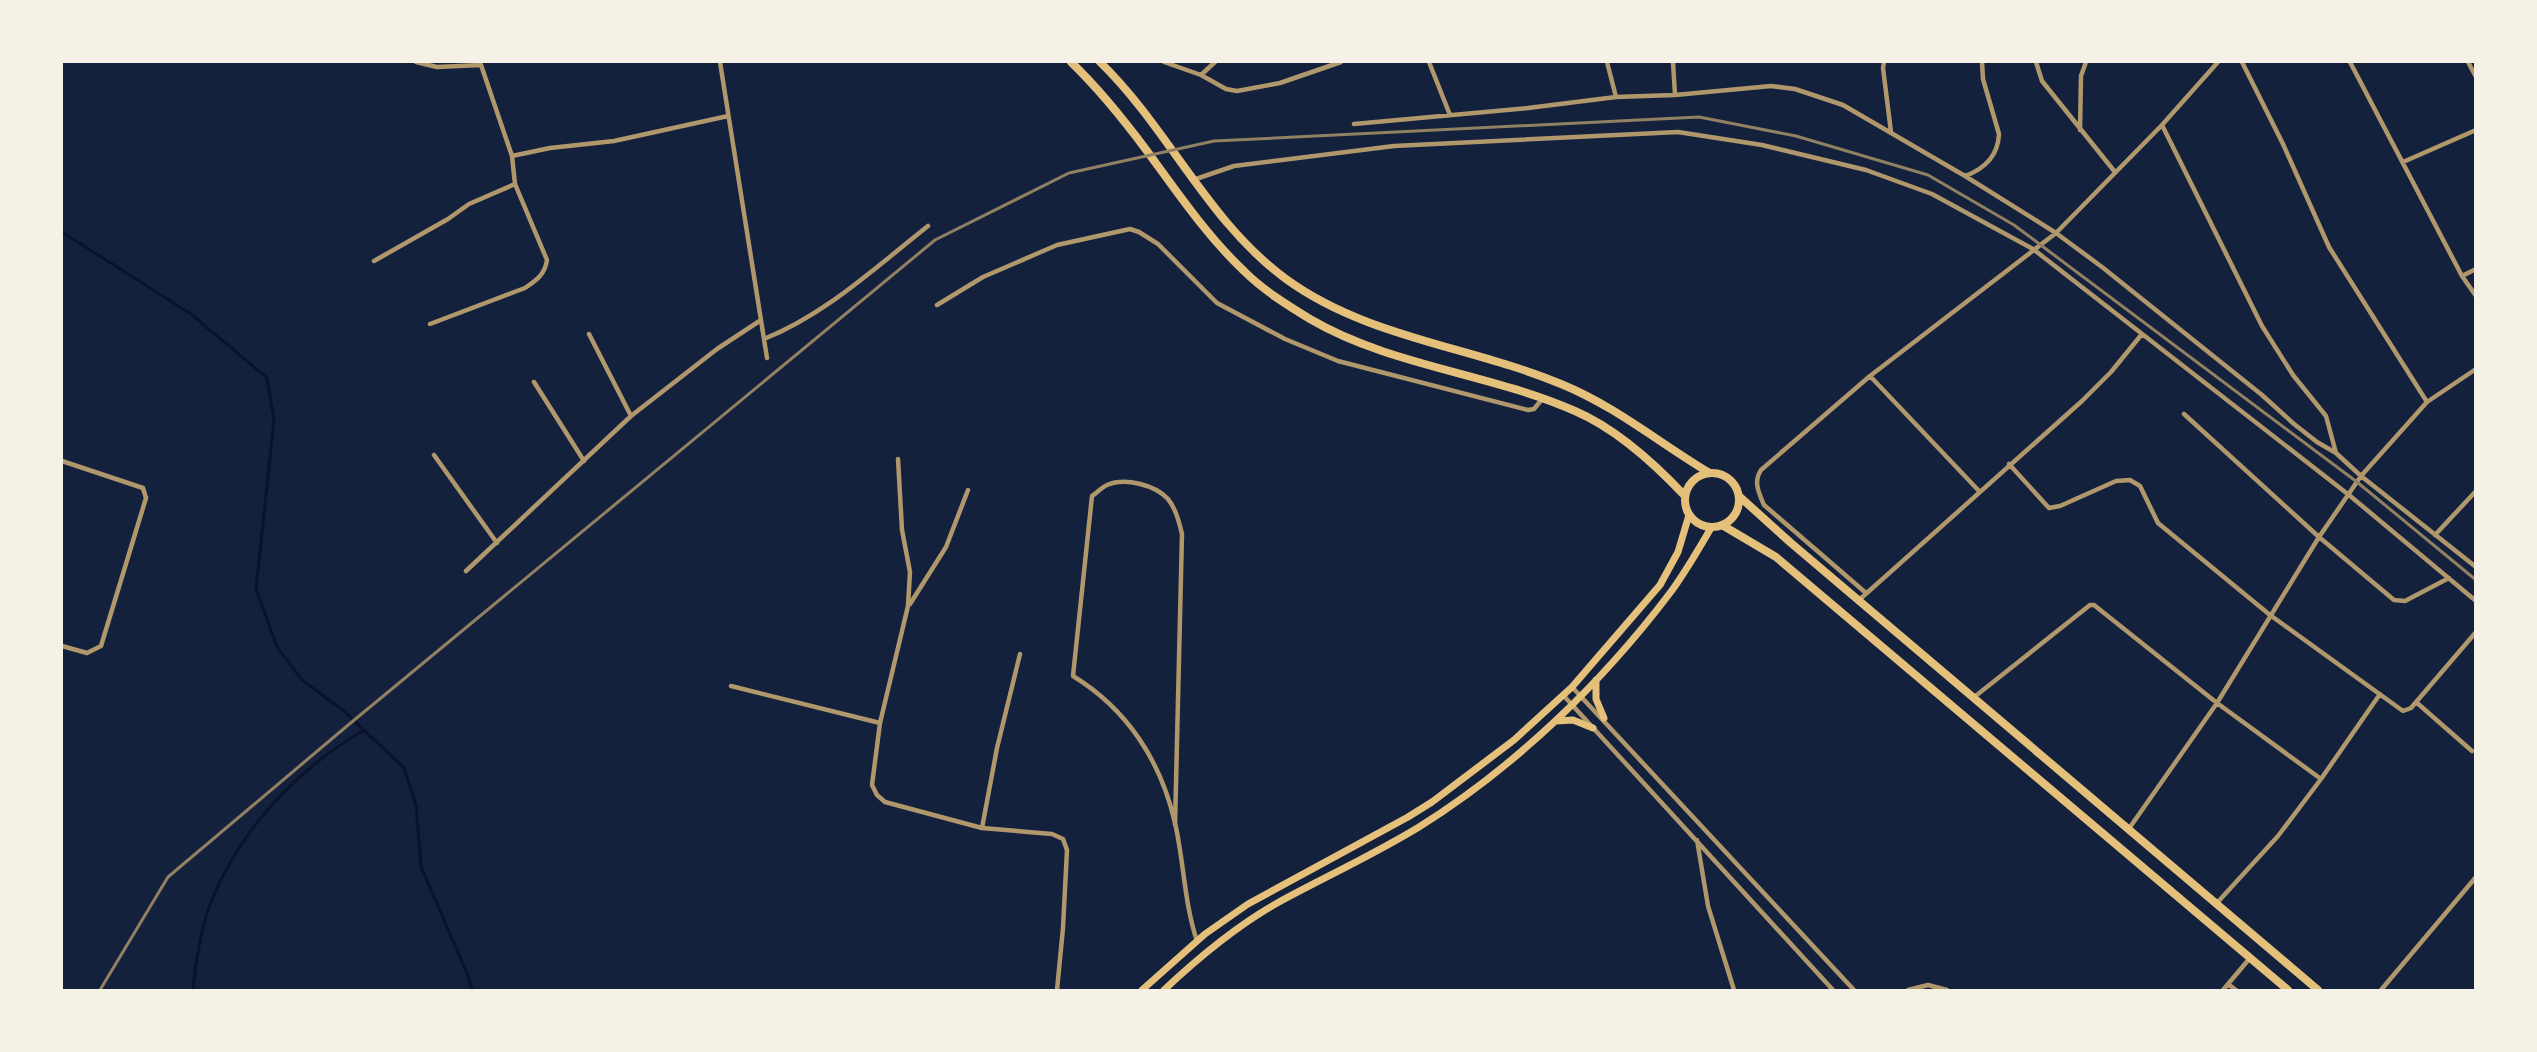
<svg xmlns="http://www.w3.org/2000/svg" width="2537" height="1052" font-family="'Titillium Web',sans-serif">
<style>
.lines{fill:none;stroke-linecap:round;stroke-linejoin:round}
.stream{stroke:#0b132b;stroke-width:3}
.minor{stroke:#b1986c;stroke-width:4.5}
.secondary{stroke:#e5c07b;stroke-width:7}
.primary{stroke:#e5c07b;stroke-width:8}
.rail{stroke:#918062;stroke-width:3}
</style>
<rect width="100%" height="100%" fill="#14213d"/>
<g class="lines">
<!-- stream -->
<path class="stream" d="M62 232 191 314 267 378 274 420 256 589 277 647 302 680 344 711 404 768 416 805 421 867 467 973 472 990
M193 990C196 960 201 925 213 897 243 826 298 769 364 730"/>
<!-- minor -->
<path class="minor" d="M416 62 437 67 481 65
M720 62 767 358
M1164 62 1201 75 1226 89 1237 91 1280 83 1341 62
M1429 62 1450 115
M1607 62 1616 97
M1673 62 1675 95
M1884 62 1883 68 1891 132
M2036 62 2042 81 2115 172
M2242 62 2283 144 2329 247 2427 402
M2350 62 2462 276 2476 296
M2468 62 2476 77
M1201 75 1215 62
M1354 124 1528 108 1616 97 1675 95 1771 86 1795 89 1843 105 1965 176 2056 233 2102 267 2262 395 2294 424 2317 442 2336 453
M2162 125 2262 326 2293 375 2326 416 2336 453 2361 476 2476 567
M2080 130 2081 76 2086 62
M512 156 550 148 614 141 728 116
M2403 162 2476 130
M1965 176C1984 169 1998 156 1999 134L1983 79 1982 62
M1193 180 1234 166 1394 146 1678 132 1762 145 1866 170 1932 194 2033 249 2349 495 2476 601
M374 261 448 219 469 204 515 184
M2462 276 2476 269
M937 305 983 277 1057 245 1130 229 1139 232 1158 244 1217 303 1285 339 1338 361 1528 410 1534 409 1543 398
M430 324 525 288C537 280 545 274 547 260L515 184 512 156 480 62
M589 334 631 416
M764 339C826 314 876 267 928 226
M1870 376 1979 491
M534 382 584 461
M2184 414 2319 537 2394 600 2405 601 2449 578
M434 455 497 543
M898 459 902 530 910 572 908 606 880 723 872 785 877 795 885 802 982 828 1052 834 1063 839 1067 850 1063 928 1057 990
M62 461 143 488 146 498 101 646 87 653 62 646
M2009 464 2049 508 2060 506 2116 481 2130 480 2140 486 2158 523 2270 615 2403 711 2411 708 2476 632
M2435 535 2476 491
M466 571 631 416 717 349 761 320
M1866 593 1764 505C1759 493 1753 482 1761 470L1870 376 2056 233 2162 125 2218 62
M1859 600 2082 401 2111 372 2142 334
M910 604 946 547 968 490
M731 686 880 723
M1572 687 1854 990
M1563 695 1833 990
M1973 698 2090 605H2094L2217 703 2321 779
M2416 702 2472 751
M1175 825 1182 534C1179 522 1176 509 1168 499 1155 485 1125 477 1107 485 1102 487 1097 493 1092 496L1073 676C1127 709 1161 761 1175 823 1184 862 1184 902 1197 941
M982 828 997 748 1020 654
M2128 830 2217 703 2319 537 2361 476 2427 402 2476 369
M1697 840 1708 906 1734 990
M2216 904 2278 836 2321 779 2380 694
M2228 984 2236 990
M1908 990 1928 985 1947 990
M2223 990 2250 958
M2381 990 2476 877"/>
<!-- secondary -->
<path class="secondary" d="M1596 680V699L1604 718
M1556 721 1573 720 1593 728
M1142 990 1205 934 1248 904 1408 817 1432 802 1514 740 1572 687 1660 585 1678 552 1689 515
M1164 990C1199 957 1236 926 1279 902 1325 877 1373 855 1419 827 1515 767 1601 684 1670 593 1685 573 1698 550 1711 528"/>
<!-- primary -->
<path class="primary" d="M1071 62C1099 89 1124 120 1147 151 1177 192 1207 236 1244 271 1263 290 1287 305 1310 319 1390 366 1489 373 1575 411 1617 429 1654 463 1685 496
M1100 62C1169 129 1207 221 1286 279 1367 338 1470 346 1561 384 1615 406 1658 442 1708 472
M1685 500a27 27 0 1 1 54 0a27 27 0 1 1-54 0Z
M1740 497 1791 543 2318 990
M1722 525 1776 557 2288 990"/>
<!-- rail -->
<path class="rail" d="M100 990 168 877 347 726 935 240 1069 173 1214 141 1699 117 1796 136 1928 175 2014 225 2357 482 2476 580"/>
</g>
<!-- border -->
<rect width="2537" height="1052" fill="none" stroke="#f6f1e7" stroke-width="126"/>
</svg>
